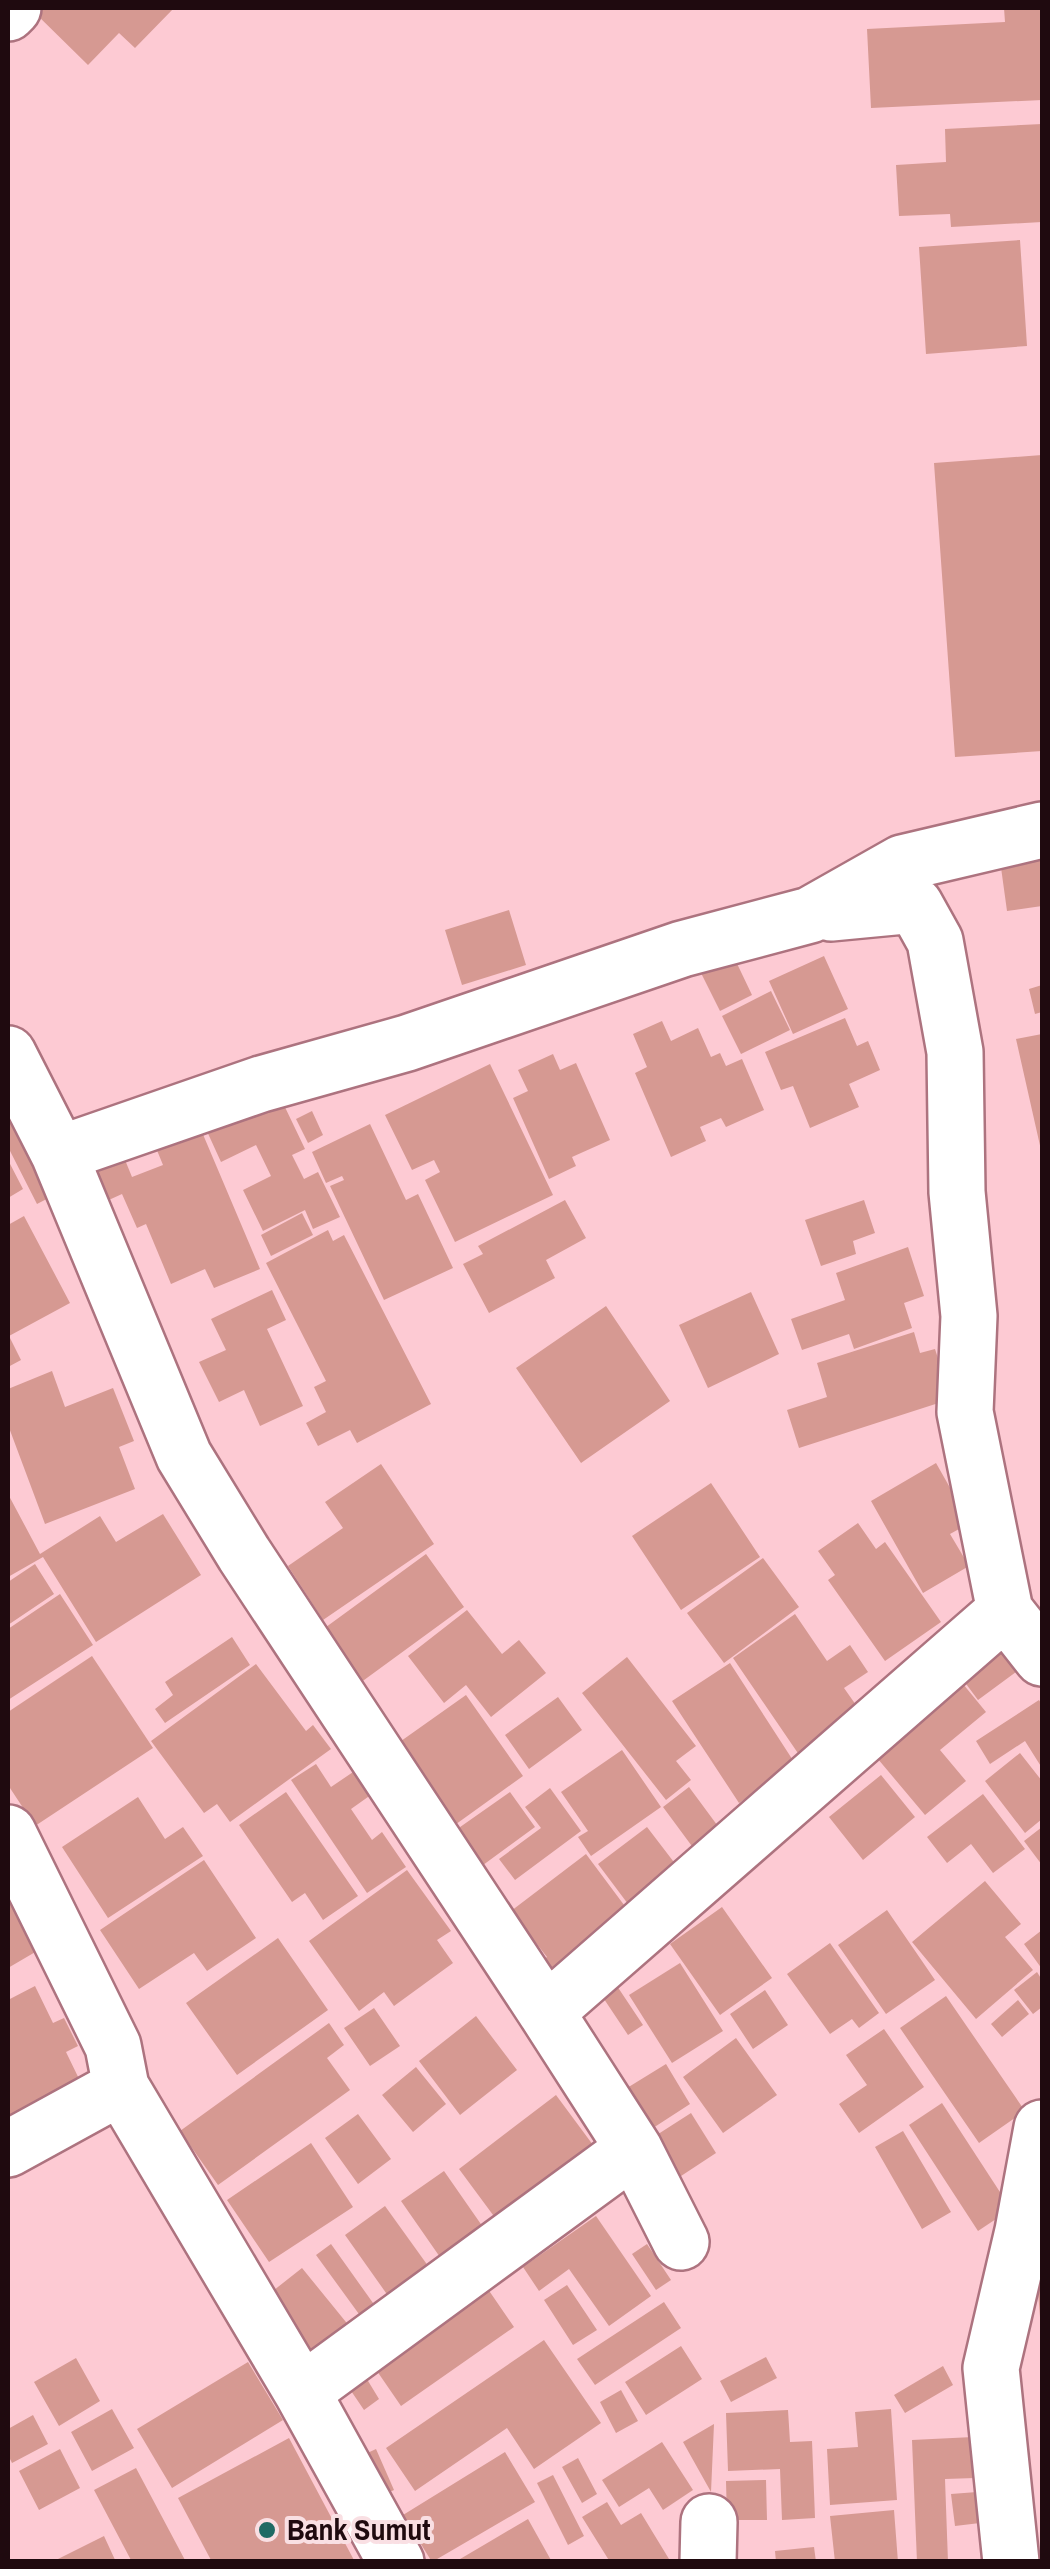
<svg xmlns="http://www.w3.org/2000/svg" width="1050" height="2569" font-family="'Archivo Narrow',sans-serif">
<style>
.building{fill:#d69992}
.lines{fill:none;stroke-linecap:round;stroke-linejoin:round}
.minor-casing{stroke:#ad737f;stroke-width:60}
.minor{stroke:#fff;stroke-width:55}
.poi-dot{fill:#206a64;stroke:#f9dfe3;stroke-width:4}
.labels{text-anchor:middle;stroke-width:8;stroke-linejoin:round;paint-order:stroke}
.poi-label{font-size:30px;font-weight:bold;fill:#1f0a0f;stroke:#f9dfe3;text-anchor:start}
</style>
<rect width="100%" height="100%" fill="#fdcad3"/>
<!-- building -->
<path class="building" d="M34 8H174L135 48 119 33 88 65 32 10Z
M1004 8H1042V100L871 108 867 29 1005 22Z
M1042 124V222L951 227 950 214 899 216 896 165 946 162 945 129Z
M1020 240 1027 346 926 354 919 247Z
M1042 455V751L955 757 934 463Z
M1042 847V906L1007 911 999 853Z
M509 910 526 965 462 985 445 930Z
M731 951 752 995 720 1011 698 967Z
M824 956 848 1009 793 1034 769 981Z
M1042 985V1012L1035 1014 1029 989Z
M771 991 790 1030 741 1054 722 1016Z
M845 1018 857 1046 868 1041 880 1070 849 1084 859 1107 810 1128 793 1086 781 1090 765 1052Z
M662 1021 671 1041 698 1028 711 1057 720 1053 726 1066 742 1059 764 1110 726 1127 721 1118 700 1127 706 1141 671 1157 635 1073 647 1067 633 1034Z
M1042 1034V1150H1041L1016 1039Z
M553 1054 560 1070 576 1063 610 1140 572 1157 576 1166 549 1179 513 1098 528 1091 518 1070Z
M490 1064 553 1195 455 1242 425 1180 440 1172 434 1160 412 1170 385 1115Z
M249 1092 259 1115 283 1103 305 1149 292 1155 304 1179 318 1172 340 1217 313 1229 305 1210 263 1231 243 1190 271 1176 256 1145 221 1162 200 1116Z
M8 1107 62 1191 37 1204 8 1147Z
M312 1111 323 1135 308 1143 296 1119Z
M370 1124 406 1200 418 1194 453 1268 384 1300 330 1186 344 1180 342 1176 326 1183 312 1152Z
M199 1125 260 1269 214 1288 205 1269 171 1284 146 1224 137 1228 122 1194 100 1204 78 1154 116 1138 132 1177 163 1165 154 1143Z
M8 1160 23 1189 8 1198Z
M565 1200 586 1238 546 1260 555 1278 489 1313 463 1264 483 1254 478 1246Z
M864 1200 875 1233 853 1241 856 1254 821 1266 805 1220Z
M302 1213 313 1235 271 1256 261 1235Z
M24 1216 70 1303 9 1336 21 1360 8 1367V1225Z
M328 1230 333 1241 344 1235 431 1404 357 1443 350 1430 318 1446 306 1423 326 1412 314 1387 326 1381 266 1263Z
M908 1247 924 1296 904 1303 912 1328 854 1349 849 1334 802 1350 791 1319 845 1300 836 1273Z
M272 1290 286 1320 267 1329 303 1406 260 1426 244 1390 219 1402 199 1362 226 1350 211 1319Z
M751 1292 779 1354 708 1388 679 1325Z
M606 1306 670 1401 581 1463 516 1368Z
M914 1332 920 1353 935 1349 951 1399 799 1448 787 1410 827 1397 817 1363Z
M52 1371 65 1407 113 1388 134 1441 119 1447 135 1489 45 1524 8 1425V1389Z
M936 1463 970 1523 950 1534 969 1566 923 1593 871 1501Z
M381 1464 434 1544 323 1620 288 1566 343 1528 325 1502Z
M711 1483 760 1557 681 1610 632 1536Z
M8 1494 40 1554 100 1516 116 1542 163 1514 201 1575 96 1642 43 1557 8 1577Z
M858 1523 876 1549 885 1542 941 1622 885 1661 828 1580 835 1575 818 1551Z
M426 1554 464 1607 360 1683 322 1630Z
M763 1558 799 1607 724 1663 687 1613Z
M35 1564 54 1594 8 1625V1582Z
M60 1594 93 1645 8 1700V1629Z
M467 1610 502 1654 519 1640 546 1673 491 1717 466 1685 444 1703 408 1656Z
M795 1614 827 1661 850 1645 868 1672 844 1688 868 1722 806 1765 733 1658Z
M997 1630 1024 1666 978 1700 952 1665Z
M232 1637 250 1665 165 1723 155 1709 173 1695 165 1682Z
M92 1656 153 1748 35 1826 8 1785V1712Z
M627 1657 696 1746 676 1761 691 1780 666 1800 582 1693Z
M730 1663 796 1765 739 1803 672 1701Z
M256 1664 306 1731 313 1725 331 1749 230 1822 217 1804 204 1813 151 1741Z
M954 1673 986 1712 940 1750 966 1781 925 1815 867 1746Z
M466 1695 523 1776 452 1827 394 1746Z
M558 1697 582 1730 529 1769 505 1735Z
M1039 1700 1042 1705V1768L1025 1741 990 1764 976 1741Z
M622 1750 661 1807 591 1856 578 1837 588 1831 561 1792Z
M1020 1753 1042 1781V1819L1025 1833 985 1781Z
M316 1764 331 1787 359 1768 375 1792 351 1809 372 1840 382 1832 406 1867 367 1893 291 1780Z
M881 1775 915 1817 863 1860 829 1817Z
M689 1787 723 1833 697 1853 663 1807Z
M550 1788 581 1831 515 1880 499 1859 541 1828 525 1807Z
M286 1792 358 1896 323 1920 305 1893 292 1902 239 1825Z
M510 1792 535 1827 479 1868 453 1832Z
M983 1794 1025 1849 993 1873 971 1844 947 1863 927 1837Z
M138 1797 165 1839 183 1827 203 1856 108 1918 62 1847Z
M647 1827 683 1874 634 1912 598 1864Z
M1042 1827V1865L1024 1841Z
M586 1854 630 1913 556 1984 540 1962 547 1957 511 1911Z
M204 1860 256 1938 207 1971 194 1953 139 1989 100 1930Z
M407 1870 451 1931 437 1940 453 1963 394 2006 384 1992 359 2011 309 1941Z
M985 1881 1021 1924 1005 1937 1033 1970 976 2019 912 1942Z
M8 1898 37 1951 8 1968Z
M722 1907 772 1978 720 2015 670 1944Z
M887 1910 935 1980 886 2014 838 1945Z
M1042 1930V1969L1024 1944Z
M278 1938 328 2010 237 2075 186 2003Z
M830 1943 879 2013 859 2028 852 2019 830 2034 787 1974Z
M680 1963 723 2031 672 2063 629 1995Z
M1037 1972 1042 1980V2007L1033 2014 1014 1990Z
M613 1980 643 2025 628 2035 598 1990Z
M35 1986 53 2023 64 2018 78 2046 66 2052 82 2085 8 2124V2000Z
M765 1990 788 2025 753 2049 730 2014Z
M946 1996 1025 2111 979 2143 900 2028Z
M1018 2000 1029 2014 1002 2037 991 2024Z
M374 2008 400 2046 370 2066 344 2028Z
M476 2016 517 2070 460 2115 419 2061Z
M329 2023 344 2045 327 2058 350 2090 218 2185 180 2131Z
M884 2029 924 2087 859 2133 839 2104 867 2085 846 2055Z
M736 2038 777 2095 723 2133 683 2077Z
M666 2064 690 2104 653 2128 627 2088Z
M416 2067 446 2104 413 2132 382 2095Z
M556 2095 593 2145 496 2219 459 2169Z
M942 2103 1011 2209 978 2231 909 2125Z
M691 2113 716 2153 678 2178 652 2138Z
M358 2114 391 2159 358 2184 325 2138Z
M903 2131 951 2212 922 2229 875 2147Z
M311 2143 353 2207 269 2262 227 2200Z
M444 2171 485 2230 442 2260 401 2201Z
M385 2206 431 2270 391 2300 345 2235Z
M596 2216 651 2296 609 2326 569 2269 539 2291 523 2267Z
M1042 2240V2317H1040L1034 2241Z
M331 2244 378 2310 364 2321 316 2255Z
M647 2244 671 2280 656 2290 632 2254Z
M302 2268 350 2327 312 2357 264 2298Z
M481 2279 514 2327 401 2406 368 2358Z
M567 2285 597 2330 573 2345 544 2300Z
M664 2302 681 2328 595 2385 577 2359Z
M544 2340 601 2423 534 2469 507 2428 415 2491 386 2448Z
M681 2346 702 2379 646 2415 625 2382Z
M766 2357 777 2378 731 2402 720 2381Z
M76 2358 100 2401 59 2426 34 2382Z
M248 2362 283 2420 172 2488 137 2429Z
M943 2366 953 2385 905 2413 894 2395Z
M362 2371 379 2399 364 2410 345 2382Z
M621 2390 638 2421 616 2433 600 2402Z
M112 2409 134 2448 92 2471 71 2432Z
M891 2409 897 2500 830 2505 827 2449 858 2447 855 2412Z
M788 2410 790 2442 812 2441 815 2518 782 2520 780 2469 728 2471 726 2413Z
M33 2415 48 2444 12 2463 8 2455V2429Z
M714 2424 711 2492 683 2442Z
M973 2437 975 2478 945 2479 948 2562H917L912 2440Z
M289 2438 355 2562H212L178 2498Z
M662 2442 693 2490 663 2510 649 2488 619 2507 602 2480Z
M60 2449 80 2488 39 2510 19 2471Z
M376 2449 394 2490 379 2497 361 2456Z
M505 2452 535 2502 432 2562 403 2515Z
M578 2458 597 2494 582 2503 562 2467Z
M136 2468 186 2562H132L94 2490Z
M553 2475 584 2536 568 2545 537 2483Z
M766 2480 767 2520H727L726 2481Z
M977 2492 980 2523 955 2526 951 2494Z
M607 2502 621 2525 641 2513 669 2559 610 2562 582 2517Z
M894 2510 898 2562H835L830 2516Z
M528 2519 552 2562H455Z
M104 2536 116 2562H52Z
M814 2547 816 2562H776L775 2551Z"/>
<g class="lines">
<!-- minor casing -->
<g class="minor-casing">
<path id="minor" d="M8 13 13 8
M831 913 915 905 935 941 955 1052 957 1192 969 1316 965 1412 1005 1611
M8 1054 59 1154 184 1456 244 1554 546 2012 1005 1611 1042 1658
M59 1154 261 1084 407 1043 682 949 810 915 902 863 1042 830
M8 1833 113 2046 121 2087 302 2392 396 2562
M546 2012 634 2149 681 2242
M8 2149 121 2087
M302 2392 634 2149
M708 2562 709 2522
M1011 2562 991 2368 1023 2231 1042 2128"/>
</g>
<!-- minor -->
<use href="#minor" class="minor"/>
</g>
<!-- markers -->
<circle class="poi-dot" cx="267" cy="2530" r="10"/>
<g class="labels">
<!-- poi labels -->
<g class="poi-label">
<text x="287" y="2540">Bank Sumut</text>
</g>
</g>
<!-- border -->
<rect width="1050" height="2569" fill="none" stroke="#1f0a0f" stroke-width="20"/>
</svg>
